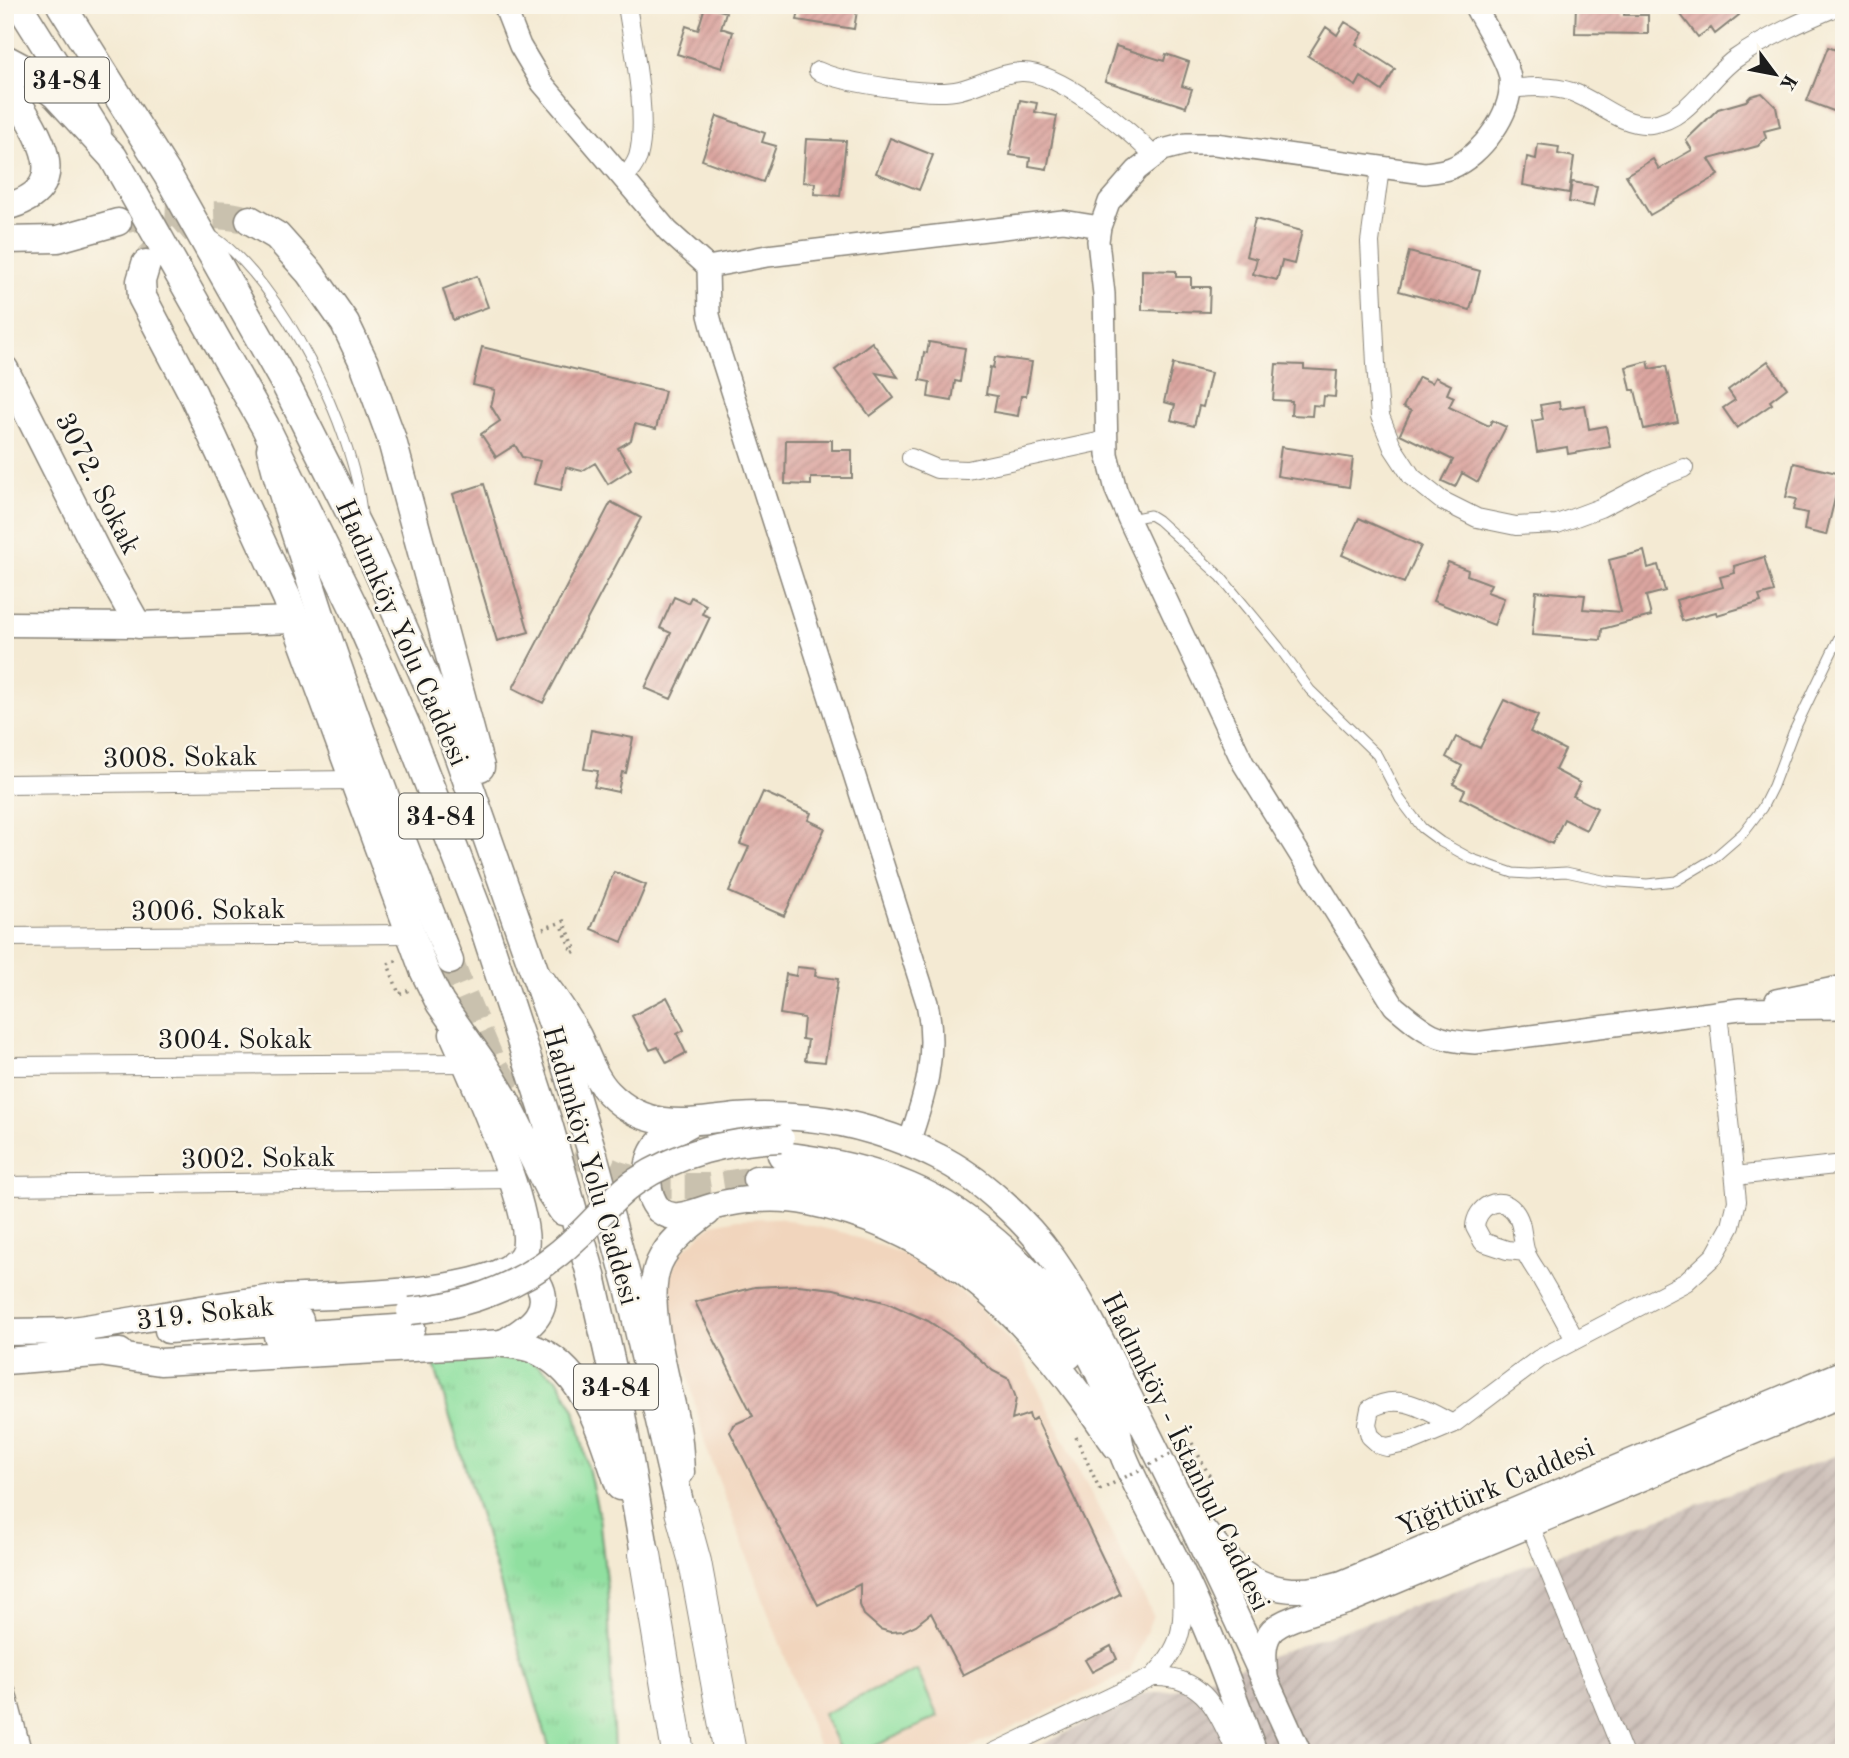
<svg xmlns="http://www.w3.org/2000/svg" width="1849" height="1758" font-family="'Old Standard TT',serif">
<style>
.built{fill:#f1d5bd}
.industrial{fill:url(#industrial-furrows)}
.grass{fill:url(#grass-tufts);stroke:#567e5e;stroke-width:2}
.park{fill:#90e0a0;stroke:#567e5e;stroke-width:2}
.building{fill:url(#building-hatch)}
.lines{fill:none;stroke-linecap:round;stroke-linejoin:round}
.primary-tunnel{stroke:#c9c1ae;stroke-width:26;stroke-dasharray:26 13;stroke-linecap:butt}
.trunk-tunnel{stroke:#c9c1ae;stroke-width:28;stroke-dasharray:28 14;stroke-linecap:butt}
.service-casing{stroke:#888378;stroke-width:11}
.minor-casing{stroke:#888378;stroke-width:20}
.tertiary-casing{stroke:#888378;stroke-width:24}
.secondary-casing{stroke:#888378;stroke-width:27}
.primary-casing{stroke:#888378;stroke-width:29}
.trunk-casing{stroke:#888378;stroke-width:31}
.motorway-casing{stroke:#888378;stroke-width:34}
.path{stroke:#888378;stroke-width:3.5;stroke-dasharray:2 5;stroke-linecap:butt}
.service{stroke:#fff;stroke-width:9}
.minor{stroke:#fff;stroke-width:18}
.tertiary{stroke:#fff;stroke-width:21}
.secondary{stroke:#fff;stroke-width:24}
.primary{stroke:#fff;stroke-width:26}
.trunk{stroke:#fff;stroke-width:28}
.motorway{stroke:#fff;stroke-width:32}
.primary-bridge-casing{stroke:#888378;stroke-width:29;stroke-linecap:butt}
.path-bridge{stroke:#888378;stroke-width:3.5;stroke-dasharray:2 5;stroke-linecap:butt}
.primary-bridge{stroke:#fff;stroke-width:26}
.labels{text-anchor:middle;stroke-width:5;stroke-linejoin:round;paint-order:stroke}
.shield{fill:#fbf7ec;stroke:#5f5e5a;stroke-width:2}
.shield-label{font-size:26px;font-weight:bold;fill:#1c1c1c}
.street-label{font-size:28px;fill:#1c1c1c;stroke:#fbf7ec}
</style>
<defs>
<pattern id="industrial-furrows" width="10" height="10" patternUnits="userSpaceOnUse" patternTransform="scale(1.75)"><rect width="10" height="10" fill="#cec1ba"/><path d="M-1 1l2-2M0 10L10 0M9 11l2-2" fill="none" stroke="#b0a59f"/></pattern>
<pattern id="grass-tufts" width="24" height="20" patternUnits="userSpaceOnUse" patternTransform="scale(1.75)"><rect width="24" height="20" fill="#90e0a0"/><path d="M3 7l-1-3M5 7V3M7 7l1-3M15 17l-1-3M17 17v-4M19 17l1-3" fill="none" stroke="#7cc089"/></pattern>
<pattern id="building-hatch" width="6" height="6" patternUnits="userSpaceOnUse" patternTransform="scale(1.75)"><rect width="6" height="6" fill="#dba6a0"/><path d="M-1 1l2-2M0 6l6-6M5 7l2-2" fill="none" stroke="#bb8e89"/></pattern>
</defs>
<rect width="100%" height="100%" fill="#fbf7ec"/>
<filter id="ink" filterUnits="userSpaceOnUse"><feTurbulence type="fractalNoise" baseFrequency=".0143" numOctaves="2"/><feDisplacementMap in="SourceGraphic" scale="14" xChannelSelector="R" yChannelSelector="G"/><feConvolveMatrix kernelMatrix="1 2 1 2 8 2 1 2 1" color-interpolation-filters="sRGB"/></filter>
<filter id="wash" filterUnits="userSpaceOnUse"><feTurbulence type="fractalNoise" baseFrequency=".00686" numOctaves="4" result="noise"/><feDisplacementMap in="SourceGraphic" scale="28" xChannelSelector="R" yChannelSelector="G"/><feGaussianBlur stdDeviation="1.57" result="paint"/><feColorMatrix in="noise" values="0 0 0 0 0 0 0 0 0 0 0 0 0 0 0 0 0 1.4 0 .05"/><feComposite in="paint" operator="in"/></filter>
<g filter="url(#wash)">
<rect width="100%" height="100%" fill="#f4ead3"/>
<!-- built -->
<path class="built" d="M778 1218 845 1233 903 1254 971 1299 1020 1353 1153 1615 1130 1672 959 1753H821L705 1444 665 1285 682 1251 713 1224 738 1219Z"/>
<!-- industrial -->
<path class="industrial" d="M1844 1453V1753H1026L1143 1694 1171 1691Z"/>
<!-- grass -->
<path class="grass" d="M431 1354 522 1355 557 1378 575 1410 599 1516 608 1598 614 1753H551Z"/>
<!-- park -->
<path class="park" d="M917 1670 938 1717 860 1753H841L823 1714Z"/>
<g id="blocks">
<!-- building -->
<path class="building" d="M800 5H858L854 29 797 20Z
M1576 5H1624V15H1648V34L1575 33Z
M1686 5H1732L1739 15 1715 34 1711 28 1698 37 1678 11Z
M705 6 726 12 721 28 733 32 722 68 677 54 686 26 698 30Z
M1345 22 1363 33 1356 44 1395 69 1382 91 1361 77 1356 86 1308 56 1326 27 1337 35Z
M1116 46 1164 61 1166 54 1189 62 1182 86 1192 89 1186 107 1105 81Z
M1828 47 1844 53V115L1807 101Z
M1762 93 1776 107 1780 127 1764 131 1766 138 1758 146 1709 159 1719 175 1650 215 1626 175 1653 159 1659 169 1692 150 1686 140 1718 109 1746 101 1751 96Z
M1020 100 1037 103 1035 112 1057 116 1047 169 1029 166 1030 158 1010 155Z
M717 116 765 133 762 142 776 146 763 182 702 160Z
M890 138 933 155 919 190 876 173Z
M806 139 846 141 840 196 814 194 815 183 803 182Z
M1538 144 1559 147 1558 154 1574 157 1569 193 1523 185 1527 157 1536 159Z
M1572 182 1597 186 1593 206 1569 202Z
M1255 219 1302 231 1294 264 1282 261 1277 280 1253 274 1257 259 1246 256Z
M1409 252 1480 271 1470 310 1399 291Z
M1142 270 1176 271V277H1191V287H1210L1209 312 1142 310Z
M477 276 488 307 453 320 443 289Z
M872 342 898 377 876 373 894 398 870 416 835 370Z
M929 342 965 348 960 382 955 381 952 401 928 397 930 382 920 380 924 352 927 353Z
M482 347 665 391 656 429 635 424 631 440 618 448 631 469 608 484 595 463 582 471 566 467 561 490 534 484 540 461 522 457 515 445 496 457 481 434 500 421 491 406 495 390 473 385Z
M995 357 1032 362 1026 396H1021L1018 416 994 412 997 396 986 394 990 367 993 368Z
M1648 361 1650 369 1666 366 1678 422 1644 429 1635 390H1631L1626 367Z
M1768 361 1787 388 1770 401 1772 404 1737 428 1723 408 1735 400 1728 390Z
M1173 364 1211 373 1203 407 1199 406 1194 426 1171 420 1175 405 1164 402Z
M1276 364 1304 365V369L1337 371 1335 397 1324 396 1323 406 1313 405 1312 416 1291 415 1292 401 1273 400Z
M1419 377 1432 383 1435 377 1451 385 1447 394 1454 397 1449 407 1489 426 1492 420 1506 427 1478 482 1462 473 1455 487 1442 481 1453 460 1400 434 1411 411 1403 407Z
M1559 402 1560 409 1585 405 1589 429 1606 426 1610 447 1568 454 1567 447 1537 452 1532 421 1543 419 1540 405Z
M786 440H832V450H852V478H811V485L785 484Z
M1281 447 1353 458 1349 487 1277 476Z
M1794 463 1841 474 1826 535 1804 530 1807 513 1793 510 1796 499 1786 497Z
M484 484 529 632 497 641 453 494Z
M611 502 641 518 543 703 513 688Z
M1359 518 1421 546 1404 583 1342 555Z
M1644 551 1648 568 1658 565 1665 591 1646 596 1651 616 1602 629 1601 640 1532 635 1536 591 1585 595 1583 609 1621 612 1609 560Z
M1764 557 1774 592 1759 596 1761 602 1717 615 1716 612 1682 621 1676 600 1723 587 1720 577 1735 573 1734 566Z
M1448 562 1468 570 1467 575 1491 584 1487 592 1504 598 1494 625 1433 601Z
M674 597 688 603 691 597 706 605 702 614 710 617 671 699 645 688 671 633 660 628Z
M1504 700 1538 716 1530 732 1565 750 1555 770 1580 783 1573 796 1597 808 1586 830 1564 819 1552 844 1461 798 1465 790 1453 784 1462 766 1446 757 1456 737 1480 748Z
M591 730 633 738 626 773 622 772 618 792 594 787 598 771 584 769Z
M763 792 811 813 808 820 825 828 784 916 729 892 749 847 740 844Z
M614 872 646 885 622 942 591 929Z
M797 967 816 969 815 976 838 979 825 1062 805 1060 808 1040 802 1039 804 1018 780 1014 786 974 796 976Z
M667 997 684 1030 677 1034 686 1053 667 1063 658 1047 650 1050 632 1016Z
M798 1285 834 1289 888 1303 928 1321 959 1341 993 1371 1009 1379 1016 1398 1012 1420 1029 1414 1031 1421 1036 1418 1120 1594 963 1675 931 1613 916 1625 903 1631 890 1632 880 1629 864 1615 860 1605V1584L818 1605 730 1432 733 1425 753 1416 695 1302 755 1287Z
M1111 1646 1117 1659 1092 1672 1085 1660Z"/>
</g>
</g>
<g filter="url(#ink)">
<use href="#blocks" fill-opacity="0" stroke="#888378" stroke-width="2"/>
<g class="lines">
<!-- primary-tunnel -->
<path class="primary-tunnel" d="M127 220 164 214 202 215
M450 961 491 1059 526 1114 567 1151 618 1174 658 1186H708L756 1179"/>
<!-- trunk-tunnel -->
<path class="trunk-tunnel" d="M147 261C183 221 194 207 250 220"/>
<!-- service casing -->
<g class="service-casing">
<path id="service" d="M212 235C282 281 354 431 362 513
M1130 519 1150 515 1158 520 1221 577 1278 646 1310 690 1377 755 1400 799 1422 828 1441 842 1472 859 1513 873 1529 874 1566 872 1607 881 1647 884 1676 881 1713 859 1743 833 1762 808 1773 786 1793 733 1844 627"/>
</g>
<!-- minor casing -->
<g class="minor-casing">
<path id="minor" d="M818 71C844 83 932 97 960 90 981 85 999 73 1021 72 1057 70 1131 130 1154 157
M1508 89C1530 87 1551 85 1572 92 1598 101 1622 127 1651 124 1689 120 1707 79 1735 59 1766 37 1805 20 1841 5
M1380 168 1370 242 1376 364 1380 416 1393 448 1412 477 1441 500 1477 518 1516 526 1557 524 1600 508 1656 479 1684 468
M623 179C629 173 635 165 638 157 649 118 633 46 627 5
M911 458 937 469 968 470 1107 440
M5 784 355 780
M5 937 410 934
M5 1066 466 1063
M1735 1176 1844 1164
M5 1186 512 1179
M1526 1252 1507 1250 1483 1242 1475 1227C1476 1207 1499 1193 1514 1211 1524 1223 1521 1239 1526 1253 1530 1263 1538 1272 1543 1282 1554 1301 1565 1320 1575 1340
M1453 1424C1425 1410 1400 1391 1370 1409L1367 1424 1370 1436 1380 1445 1387 1447 1410 1442 1453 1424 1539 1359 1686 1282 1715 1255 1731 1226 1737 1201 1718 1011
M1530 1525 1623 1753
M1153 1677C1206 1675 1217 1713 1237 1753
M993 1753 1153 1677C1185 1643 1183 1626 1182 1582"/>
</g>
<!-- tertiary casing -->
<g class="tertiary-casing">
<path id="tertiary" d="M504 5 520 46 542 83 668 231 708 267
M1474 5C1483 22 1508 61 1510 78 1514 112 1481 156 1451 168 1443 171 1432 172 1424 173L1215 144H1186L1163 150 1137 170 1109 202 1100 227 1098 241 1104 294 1107 454 1116 490 1129 520 1243 763 1394 1006C1424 1031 1434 1041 1475 1043L1740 1009 1844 1008
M708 267 709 315 714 334 927 1003C938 1055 925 1096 908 1145
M708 267 767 256 1063 221 1100 227
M1776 1000 1844 986
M5 1693 21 1753"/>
</g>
<!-- secondary casing -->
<g class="secondary-casing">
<path id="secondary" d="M5 624 138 625
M1192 1517C1209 1534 1224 1558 1243 1572 1273 1595 1308 1593 1342 1583L1844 1372
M1266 1682C1265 1667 1261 1646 1270 1633 1280 1618 1328 1608 1346 1602L1844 1394"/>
</g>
<!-- primary casing -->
<g class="primary-casing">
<path id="primary" d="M19 5 98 131
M5 83C32 124 83 188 5 207
M5 240 58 239 118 222
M5 369 102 561 138 625 296 620
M270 449C279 490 294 530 307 571 348 703 399 832 450 961
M543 982C556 999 568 1017 578 1036 587 1055 594 1078 609 1093 647 1132 689 1122 737 1117 761 1115 784 1116 808 1118 851 1122 900 1137 938 1157 979 1177 1027 1222 1053 1259 1087 1307 1111 1363 1138 1415 1194 1526 1247 1639 1298 1753
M691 1123C663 1139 646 1145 648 1181 649 1192 651 1201 659 1210 664 1214 672 1217 679 1216 691 1215 703 1209 715 1206 744 1198 779 1196 809 1202 930 1226 1012 1301 1082 1398 1094 1414 1104 1430 1116 1446
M781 1155C824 1160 869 1169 909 1186 974 1213 1053 1286 1086 1348 1100 1372 1110 1400 1117 1427 1119 1437 1120 1448 1124 1457 1140 1496 1163 1533 1181 1571 1209 1629 1232 1692 1254 1753
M756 1179C854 1177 939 1213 1009 1280 1032 1302 1050 1330 1069 1356
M168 1330 300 1320
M67 1331C134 1321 200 1308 267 1299 312 1294 512 1300 525 1249 534 1213 470 1073 453 1034
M5 1332 84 1331
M277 1336 412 1327
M106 1354 160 1362 504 1343C515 1335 531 1327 538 1315 552 1293 534 1271 513 1264
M5 1361 120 1352
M681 1472C680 1457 680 1443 677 1428 669 1385 642 1302 659 1263 669 1241 690 1226 708 1212"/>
</g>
<!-- trunk casing -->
<g class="trunk-casing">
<path id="trunk" d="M61 5 167 174 287 387 365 542 453 740 555 1030 593 1155 630 1291 681 1511
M5 59 20 67 56 95 113 157 265 426 358 616 410 735 484 927 547 1120 590 1271 616 1386 645 1554
M250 220 277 236 310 273 345 323 364 363 391 437 480 767
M146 264 141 281 142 297 193 394 287 598 424 970 440 1003 483 1064 505 1100 551 1193 563 1211
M504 1343C513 1344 523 1345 531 1348 587 1368 602 1436 620 1486"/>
</g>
<!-- motorway casing -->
<g class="motorway-casing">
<path id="motorway" d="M681 1511 695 1562 730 1753
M645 1554 678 1753"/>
</g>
<!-- path -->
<path class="path" d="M543 929 564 921 576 951 572 953 562 925
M396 962 395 961 388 964 399 994 409 990
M1076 1437 1100 1490
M1192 1443 1210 1477"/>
<!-- service -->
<use href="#service" class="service"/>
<!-- minor -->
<use href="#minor" class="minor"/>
<!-- tertiary -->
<use href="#tertiary" class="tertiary"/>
<!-- secondary -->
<use href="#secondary" class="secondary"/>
<!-- primary -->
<use href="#primary" class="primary"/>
<!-- trunk -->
<use href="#trunk" class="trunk"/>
<!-- motorway -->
<use href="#motorway" class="motorway"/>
<!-- primary-bridge casing -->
<g class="primary-bridge-casing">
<path id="primary-bridge" d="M410 1311C474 1305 531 1282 577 1237 597 1219 613 1197 635 1182 680 1152 728 1141 781 1139"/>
</g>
<!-- path-bridge -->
<path class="path-bridge" d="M1100 1490 1192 1443"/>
<!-- primary-bridge -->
<use href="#primary-bridge" class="primary-bridge"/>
</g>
</g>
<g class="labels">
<!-- shield labels -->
<g class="shield">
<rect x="25" y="57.5" width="84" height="45" rx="5"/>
<rect x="399" y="793.5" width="84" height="45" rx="5"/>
<rect x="574" y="1364.5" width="84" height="45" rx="5"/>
</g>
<g class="shield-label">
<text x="67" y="89">34-84</text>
<text x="441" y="825">34-84</text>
<text x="616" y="1396">34-84</text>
</g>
<!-- street labels -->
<g class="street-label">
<text transform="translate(99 483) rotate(63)" y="10">3072. Sokak</text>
<text transform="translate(403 632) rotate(66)" y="10">Hadımköy Yolu Caddesi</text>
<text transform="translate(180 756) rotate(-1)" y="10">3008. Sokak</text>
<text transform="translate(208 909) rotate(-1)" y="10">3006. Sokak</text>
<text x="235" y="1048">3004. Sokak</text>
<text transform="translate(258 1157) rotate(-1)" y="10">3002. Sokak</text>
<text transform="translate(592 1165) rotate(74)" y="10">Hadımköy Yolu Caddesi</text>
<text transform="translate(205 1312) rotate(-6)" y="10">319. Sokak</text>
<text transform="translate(1187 1451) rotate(64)" y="10">Hadımköy - İstanbul Caddesi</text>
<text transform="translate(1495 1486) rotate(-23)" y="10">Yiğittürk Caddesi</text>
</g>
</g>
<!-- margin -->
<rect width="1849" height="1758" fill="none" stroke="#fbf7ec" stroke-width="28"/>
<!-- north arrow -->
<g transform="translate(1775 74) rotate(122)" stroke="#fbf7ec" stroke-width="5" paint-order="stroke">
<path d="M0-5L12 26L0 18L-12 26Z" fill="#1c1c1c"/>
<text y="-10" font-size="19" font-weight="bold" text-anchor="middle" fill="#1c1c1c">K</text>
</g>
</svg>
